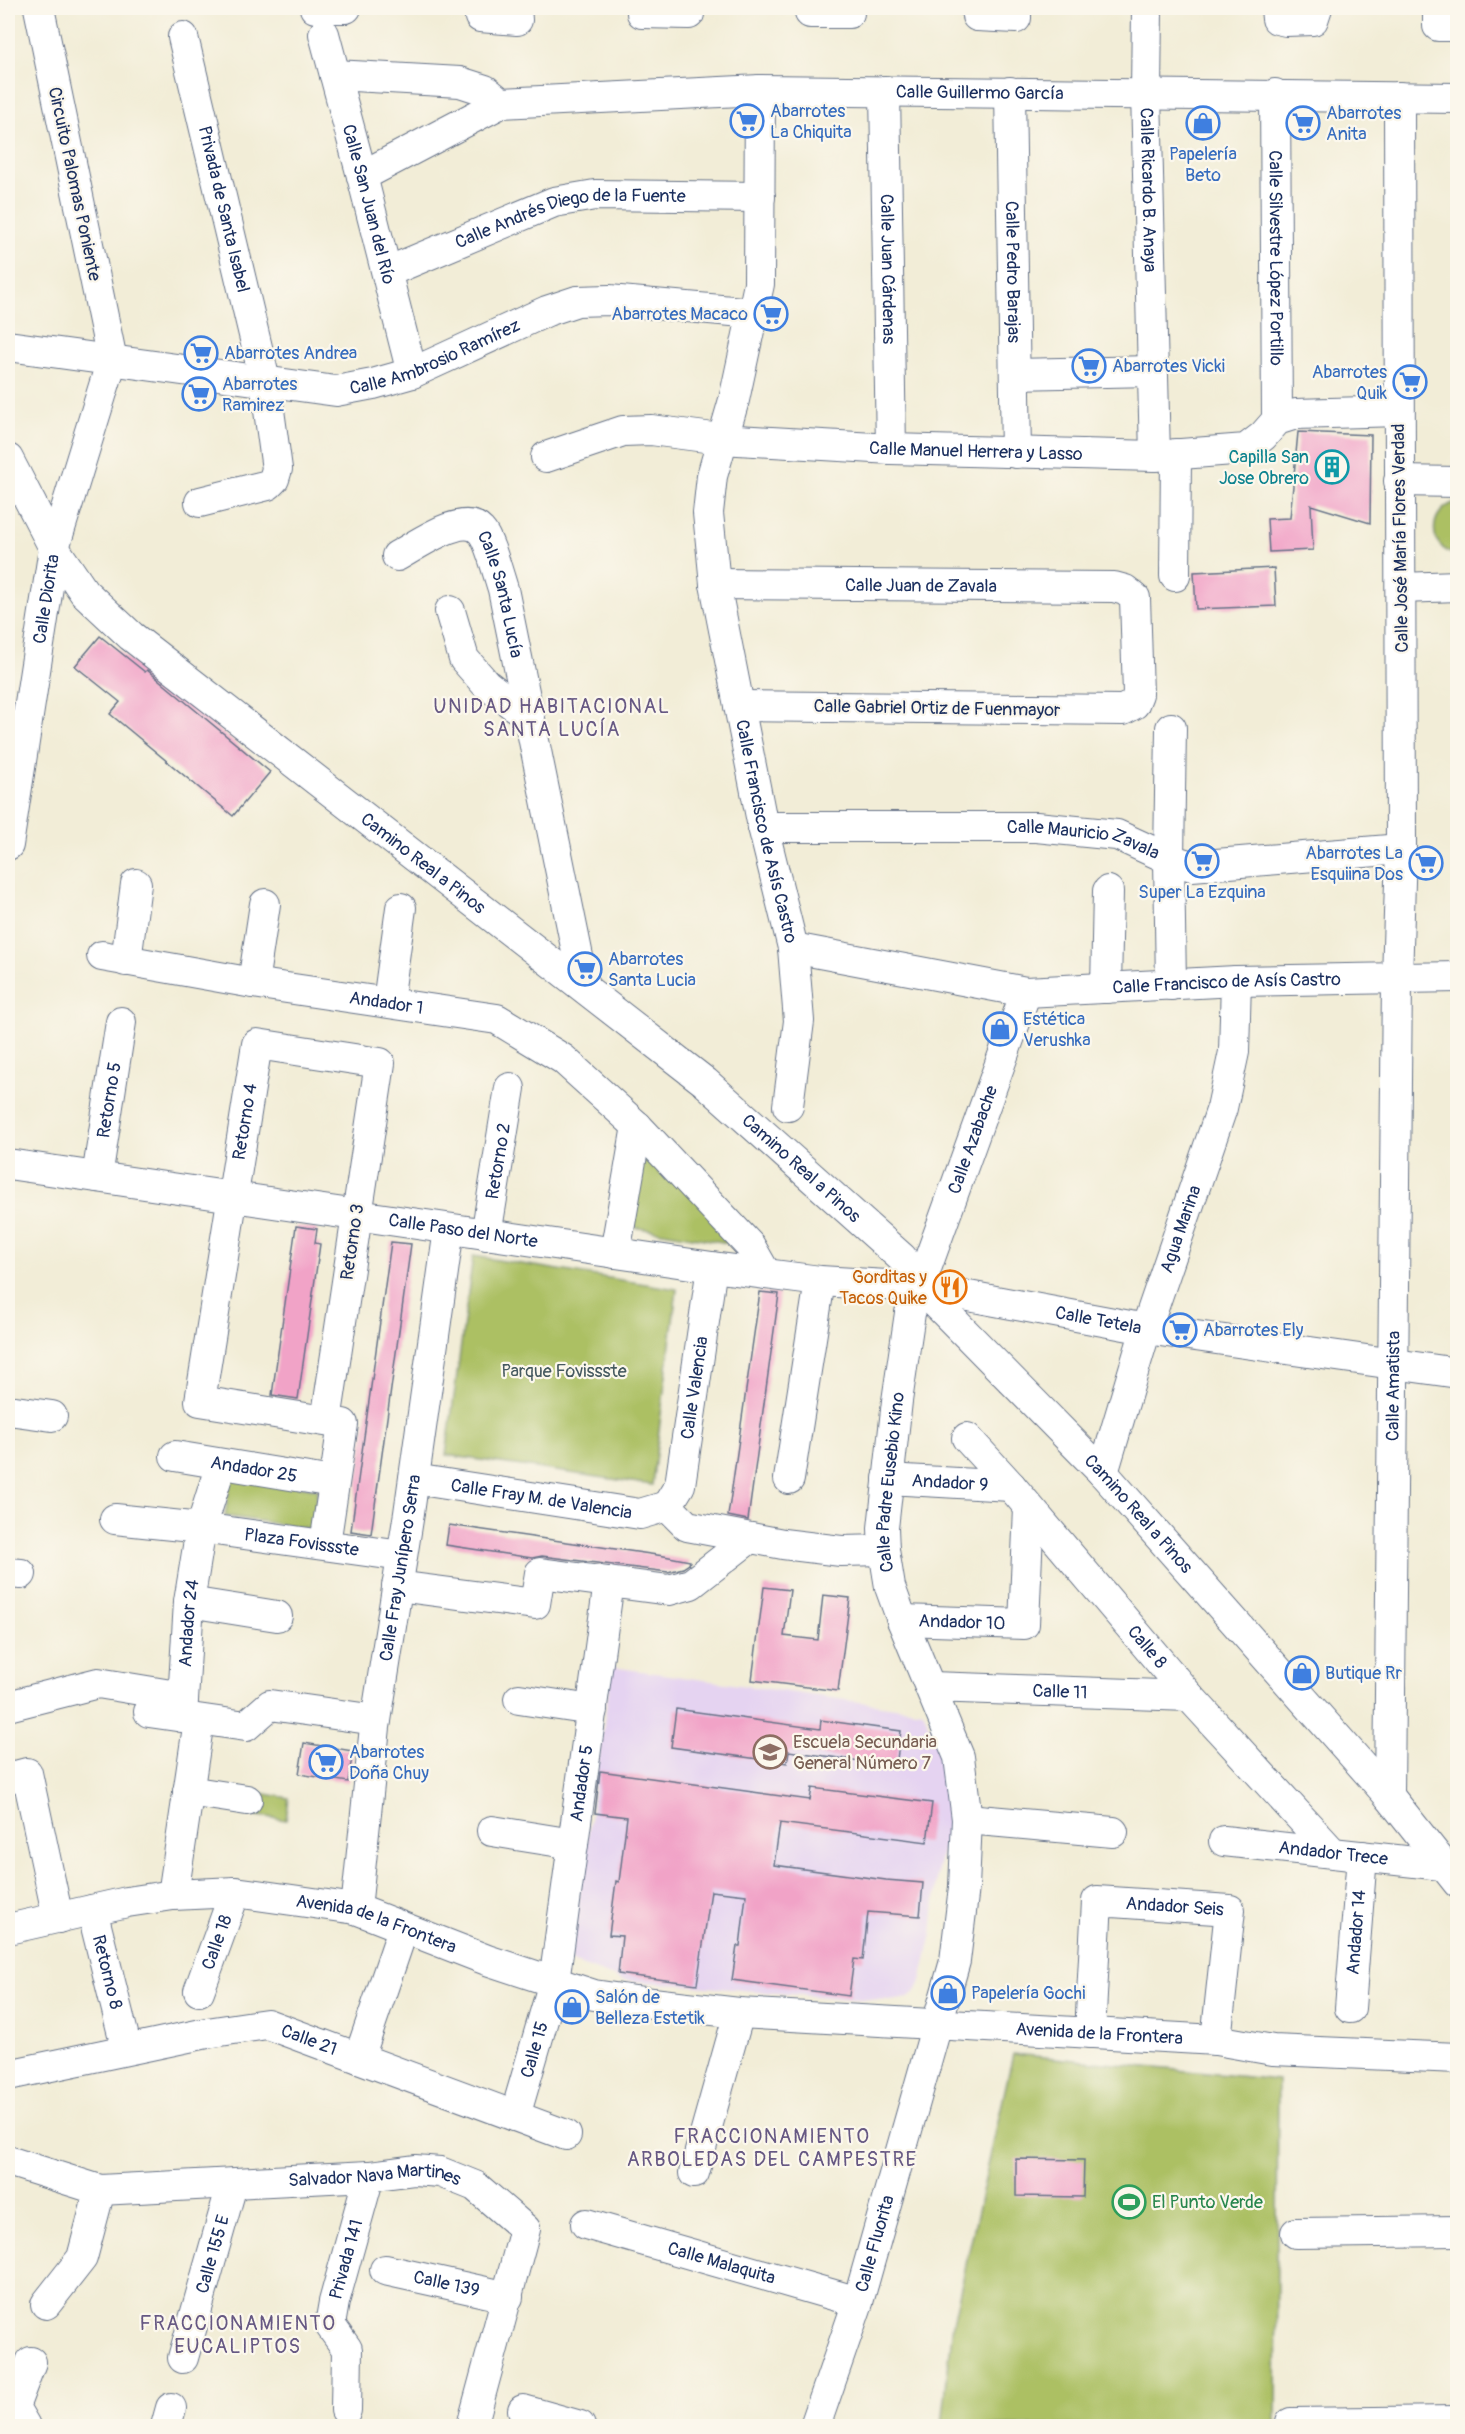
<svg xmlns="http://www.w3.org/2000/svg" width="1465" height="2434" font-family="Pangolin,sans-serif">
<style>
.built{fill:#e5d3f1}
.green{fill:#acc064;stroke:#647861;stroke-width:1.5}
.building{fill:#f1a3c7}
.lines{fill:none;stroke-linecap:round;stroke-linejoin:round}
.minor-casing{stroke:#667288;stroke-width:32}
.minor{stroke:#fff;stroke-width:30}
.labels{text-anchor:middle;stroke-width:4.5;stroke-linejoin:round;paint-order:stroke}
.street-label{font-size:18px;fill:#1b2f5e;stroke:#fbf7ec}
.shop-label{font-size:18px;fill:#366cbe;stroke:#fbf7ec;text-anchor:start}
.culture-label{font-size:18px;fill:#0d838f;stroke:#fbf7ec;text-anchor:end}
.food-label{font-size:18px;fill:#c56008;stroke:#fbf7ec;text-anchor:end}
.park-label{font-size:18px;fill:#465a60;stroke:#fbf7ec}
.education-label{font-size:18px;fill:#785e54;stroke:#fbf7ec;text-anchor:start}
.leisure-label{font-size:18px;fill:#27864d;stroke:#fbf7ec;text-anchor:start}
.neighbourhood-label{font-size:20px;letter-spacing:1.5px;fill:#665883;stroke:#fbf7ec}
</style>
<rect width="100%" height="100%" fill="#fbf7ec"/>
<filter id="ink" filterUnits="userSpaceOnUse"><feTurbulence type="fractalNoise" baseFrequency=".0167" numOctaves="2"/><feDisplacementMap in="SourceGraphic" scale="12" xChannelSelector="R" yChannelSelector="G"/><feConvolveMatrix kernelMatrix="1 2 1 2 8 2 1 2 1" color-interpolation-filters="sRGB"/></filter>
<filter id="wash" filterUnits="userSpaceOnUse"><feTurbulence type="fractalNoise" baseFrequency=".008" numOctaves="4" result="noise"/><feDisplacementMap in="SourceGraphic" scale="24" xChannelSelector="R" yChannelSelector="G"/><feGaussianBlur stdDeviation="1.35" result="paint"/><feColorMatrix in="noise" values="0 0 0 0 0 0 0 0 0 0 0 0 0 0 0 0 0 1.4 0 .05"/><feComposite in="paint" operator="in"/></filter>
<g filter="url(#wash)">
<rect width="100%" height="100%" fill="#f2edd7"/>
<!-- built -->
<path class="built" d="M612 1667 923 1711 957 1793 938 1868 932 1933 921 1981 917 1990 909 1998 897 2000 849 1999 622 1980 570 1961Z"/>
<!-- green -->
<path class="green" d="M1457 502H1458L1457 555C1426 548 1428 509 1457 502Z
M641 1140 740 1245 626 1226Z
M473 1256 677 1289 652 1485 446 1455Z
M231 1476 318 1489 311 1529 225 1516Z
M249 1791 289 1798 286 1820 246 1814Z
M1013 2054 1278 2080 1276 2426H942L953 2323Z"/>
<g id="blocks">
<!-- building -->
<path class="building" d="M1298 432 1371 435 1370 523 1311 505 1313 550 1269 552 1267 519 1290 518Z
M1274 568 1276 606 1196 609 1194 572Z
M100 636 145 672 147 670 165 685 270 772 233 816 110 714 120 702 75 666Z
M296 1226 317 1229 315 1243 320 1244 298 1399 272 1395Z
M391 1242 411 1244 371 1534 351 1531Z
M760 1292 779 1294 748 1520 728 1516Z
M449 1525 664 1556 690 1561 689 1564 683 1568 668 1572 542 1556 532 1558 446 1545Z
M764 1587 790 1590 784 1636 818 1640 823 1595 850 1598 838 1691 752 1680Z
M676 1709 820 1729 821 1720 901 1731 896 1766 789 1751 787 1763 671 1747Z
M304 1743 353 1751 348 1782 299 1774Z
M600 1771 810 1800 812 1788 932 1803 927 1842 780 1823 774 1865 886 1880 923 1883 920 1916 868 1912 863 1960 854 1959 849 1996 732 1980 737 1946H740L746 1895 711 1891 697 1984 618 1974 622 1936 609 1935 616 1881 619 1882 627 1817 595 1813Z
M1016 2159 1084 2160 1083 2197 1016 2196Z"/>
</g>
</g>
<g filter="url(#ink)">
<use href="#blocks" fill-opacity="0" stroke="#667288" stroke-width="1.5"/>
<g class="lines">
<!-- minor casing -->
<g class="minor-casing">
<g id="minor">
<path d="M315 8H346"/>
<path d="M481 8 480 17 517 20 516 8"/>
<path d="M642 8V13L689 14V8"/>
<path d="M810 8V13H849V8"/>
<path d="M978 8 977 16 1016 18V8"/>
<path id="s1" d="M1147 8 1146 93 1155 456"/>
<path d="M1276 8 1277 19 1286 21 1313 20 1317 8"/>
<path d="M1438 8V26H1458"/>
<path id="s2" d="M324 34 362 176 412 373"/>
<path id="s3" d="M183 37 265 381 277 469 274 479 268 485 200 502"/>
<path d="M335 75 460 82 485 90 501 103"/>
<path id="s4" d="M760 90 759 284 734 400 712 476 708 513 715 584 763 827 793 948 799 1021 788 1106"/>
<path id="s5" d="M885 91 891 449"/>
<path id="s6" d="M1010 92 1016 453"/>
<path id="s7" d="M1275 94 1277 420"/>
<path id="s8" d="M362 176 501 103 760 90 1458 98"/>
<path id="s9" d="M387 272 554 202 595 195 760 197"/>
<path id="s10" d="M8 346 336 391 373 384 412 373 547 311 577 301 609 300 754 313"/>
<path d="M1015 374 1152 371"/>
<path id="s11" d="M546 457 623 431 651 430 721 439 891 449 1155 456 1246 449 1263 436 1277 420 1296 414 1399 411"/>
<path id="s12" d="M8 459 54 548 84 592 131 636 705 1082 902 1258 920 1287 1103 1473 1389 1796 1458 1883"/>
<path d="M1399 481 1458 482"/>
<path id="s13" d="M397 556C416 546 463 511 481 531 489 539 499 577 503 589L584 986"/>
<path d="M1175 576 1176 454"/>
<path id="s14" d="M715 584 1114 587 1125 590 1135 598 1138 694 1134 704 1123 710 739 706"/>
<path d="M1401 588 1458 586"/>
<path d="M450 611 464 659 486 684 530 718"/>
<path d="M1171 728 1169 859 1171 985"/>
<path id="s15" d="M763 827H1036L1117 835 1169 859 1192 866 1401 849"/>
<path id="s16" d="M8 845 54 548 112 360 39 8"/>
<path id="s17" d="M793 948 1026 992 1236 981 1458 977"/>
<path id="s18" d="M102 956 253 983 497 1019 563 1059 637 1126 750 1246 766 1274"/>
<path d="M126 961 136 884"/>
<path d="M253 983 265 904"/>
<path d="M1106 988 1108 891"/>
<path d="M388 1002 401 908"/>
<path id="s19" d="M8 1164 712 1267 820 1281 920 1287 1146 1329 1458 1373"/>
<path id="s20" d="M97 1177 121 1022"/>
<path id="s21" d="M486 1235 510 1088"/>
<path d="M615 1253 637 1126"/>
<path d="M8 1410 52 1416"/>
<path id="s22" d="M967 1438 1011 1486 1189 1696 1332 1852"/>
<path id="s23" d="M175 1456 333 1482"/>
<path id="s24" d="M1103 1473 1146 1329 1222 1108 1234 1052 1236 981"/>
<path id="s25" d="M414 1479 640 1514 667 1506"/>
<path d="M789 1479 820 1281"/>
<path id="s26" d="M888 1479 1011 1486"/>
<path id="s27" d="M667 1506 680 1485 712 1267"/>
<path d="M667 1506 687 1526 783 1544 841 1551 884 1550"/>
<path id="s28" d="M115 1519 201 1528 402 1556"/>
<path id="s29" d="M325 1544 343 1424C295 1416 248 1409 200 1401L257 1044 380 1063 326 1421"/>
<path d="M8 1573 21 1574"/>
<path d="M397 1586 535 1604 540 1573 669 1590 691 1584 750 1538"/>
<path d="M189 1602 277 1616"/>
<path id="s30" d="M902 1620 1024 1624 1029 1508"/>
<path id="s31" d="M931 1687 1189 1696"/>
<path d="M519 1699 592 1710"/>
<path d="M8 1706 98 1683 183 1697"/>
<path d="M149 1712 246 1726 270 1705 376 1720"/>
<path id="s32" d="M182 1717 189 1602 201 1528 221 1464"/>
<path d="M8 1778 27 1773 58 1918"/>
<path d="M188 1791 247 1800"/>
<path id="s33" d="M1389 1796 1397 979 1401 849 1399 97"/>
<path d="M967 1819 1113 1832"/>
<path d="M492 1831 573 1844"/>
<path id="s34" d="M1224 1841 1442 1865"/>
<path d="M173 1895 199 1720"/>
<path id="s35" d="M356 1909 375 1727 409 1513 449 1229"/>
<path id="s36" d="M92 1910 123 2034"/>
<path id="s37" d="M8 1929 127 1902 173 1895 235 1892 356 1909 487 1960 554 1982 594 1995 635 2001 739 2013 1216 2040 1273 2050 1458 2058"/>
<path id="s38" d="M199 1991 235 1892"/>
<path id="s39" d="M1350 2008 1362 1856"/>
<path id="s40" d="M1090 2033 1097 1901 1230 1910 1216 2040"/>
<path d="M359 2058 403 1929"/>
<path id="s41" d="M8 2075 207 2033 267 2024 566 2135"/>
<path id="s42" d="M515 2116 554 1982 609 1582"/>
<path id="s43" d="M8 2161 100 2190 369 2176 415 2170 440 2172 475 2186 525 2229 472 2426"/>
<path d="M694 2173 739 2013"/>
<path id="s44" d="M586 2224 858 2302"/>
<path d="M1296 2233 1458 2231"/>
<path id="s45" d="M385 2270 508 2297"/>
<path d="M46 2304 82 2258 100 2190"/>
<path id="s46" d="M183 2358 232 2185"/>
<path id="s47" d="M346 2410 347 2349 330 2325 334 2302 369 2176"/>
<path d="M523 2410 580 2426"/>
<path d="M1291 2423 1458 2421"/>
<path d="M25 2426 14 2407 31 2362"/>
<path d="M166 2426 171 2408"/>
<path id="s48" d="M815 2426 858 2302 955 1961 964 1887 967 1819 959 1757 902 1620 890 1587 884 1550 883 1528 897 1401 910 1313 1026 992"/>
</g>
</g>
<!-- minor -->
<use href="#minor" class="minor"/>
</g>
</g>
<!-- icons -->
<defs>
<g id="supermarket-ring" transform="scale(1.725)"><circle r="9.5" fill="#fbf7ec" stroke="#3f7fe0" stroke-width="1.5"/><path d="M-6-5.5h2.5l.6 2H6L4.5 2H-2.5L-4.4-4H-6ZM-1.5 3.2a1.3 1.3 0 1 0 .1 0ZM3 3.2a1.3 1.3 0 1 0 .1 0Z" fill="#3f7fe0"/></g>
<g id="shop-ring" transform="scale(1.725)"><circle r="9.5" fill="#fbf7ec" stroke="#3f7fe0" stroke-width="1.5"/><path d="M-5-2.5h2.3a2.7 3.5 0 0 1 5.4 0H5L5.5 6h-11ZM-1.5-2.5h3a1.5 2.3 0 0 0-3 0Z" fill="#3f7fe0"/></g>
<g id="building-ring" transform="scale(1.725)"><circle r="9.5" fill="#fbf7ec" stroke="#0f9aa8" stroke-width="1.5"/><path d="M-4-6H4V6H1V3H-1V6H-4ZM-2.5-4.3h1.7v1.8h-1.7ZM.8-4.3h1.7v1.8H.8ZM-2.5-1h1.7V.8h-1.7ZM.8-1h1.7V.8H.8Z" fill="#0f9aa8"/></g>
<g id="restaurant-ring" transform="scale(1.725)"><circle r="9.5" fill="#fbf7ec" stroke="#e8710a" stroke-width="1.5"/><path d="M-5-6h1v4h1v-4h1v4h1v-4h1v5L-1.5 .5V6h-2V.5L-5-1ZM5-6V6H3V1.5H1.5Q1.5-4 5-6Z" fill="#e8710a"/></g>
<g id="school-ring" transform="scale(1.725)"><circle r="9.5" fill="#fbf7ec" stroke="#8d6e63" stroke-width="1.5"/><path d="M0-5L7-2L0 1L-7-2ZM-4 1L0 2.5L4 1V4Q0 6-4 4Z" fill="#8d6e63"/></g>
<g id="stadium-ring" transform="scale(1.725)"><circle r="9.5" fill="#fbf7ec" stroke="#2e9e5b" stroke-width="1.5"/><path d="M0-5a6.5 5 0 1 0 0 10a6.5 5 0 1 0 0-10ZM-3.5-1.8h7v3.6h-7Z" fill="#2e9e5b"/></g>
</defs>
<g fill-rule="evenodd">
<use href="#supermarket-ring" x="747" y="121"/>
<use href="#shop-ring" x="1203" y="123"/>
<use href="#supermarket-ring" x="1303" y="123"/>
<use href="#supermarket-ring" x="771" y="314"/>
<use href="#supermarket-ring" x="201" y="353"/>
<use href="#supermarket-ring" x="1089" y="366"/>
<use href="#supermarket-ring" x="1410" y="382"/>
<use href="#supermarket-ring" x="199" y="394"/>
<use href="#building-ring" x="1332" y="467"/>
<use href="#supermarket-ring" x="1202" y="861"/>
<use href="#supermarket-ring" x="1426" y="863"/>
<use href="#supermarket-ring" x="585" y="969"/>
<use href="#shop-ring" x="1000" y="1029"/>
<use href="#restaurant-ring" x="950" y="1287"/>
<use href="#supermarket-ring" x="1180" y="1330"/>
<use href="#shop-ring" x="1302" y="1673"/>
<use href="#school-ring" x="770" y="1752"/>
<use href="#supermarket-ring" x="326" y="1762"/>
<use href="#shop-ring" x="948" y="1993"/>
<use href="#shop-ring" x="572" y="2007"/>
<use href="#stadium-ring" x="1129" y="2202"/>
</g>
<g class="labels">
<!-- street labels -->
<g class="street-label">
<text dy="6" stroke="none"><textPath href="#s8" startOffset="636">Calle Guillermo García</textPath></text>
<text transform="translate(75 184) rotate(78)" y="6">Circuito Palomas Poniente</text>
<text dy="6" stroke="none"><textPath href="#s1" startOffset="182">Calle Ricardo B. Anaya</textPath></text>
<text dy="6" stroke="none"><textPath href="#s2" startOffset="176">Calle San Juan del Río</textPath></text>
<text dy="6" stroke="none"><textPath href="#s3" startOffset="177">Privada de Santa Isabel</textPath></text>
<text dy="6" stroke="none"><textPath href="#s9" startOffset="194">Calle Andrés Diego de la Fuente</textPath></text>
<text dy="6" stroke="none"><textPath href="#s7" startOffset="164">Calle Silvestre López Portillo</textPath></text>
<text dy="6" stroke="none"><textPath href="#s5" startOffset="178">Calle Juan Cárdenas</textPath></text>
<text dy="6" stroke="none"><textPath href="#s6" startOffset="180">Calle Pedro Barajas</textPath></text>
<text dy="6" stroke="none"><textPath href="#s10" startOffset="436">Calle Ambrosio Ramírez</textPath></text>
<text dy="6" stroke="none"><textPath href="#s11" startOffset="435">Calle Manuel Herrera y Lasso</textPath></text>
<text transform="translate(1400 538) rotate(-91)" y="6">Calle José María Flores Verdad</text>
<text dy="6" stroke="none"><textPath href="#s14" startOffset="206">Calle Juan de Zavala</textPath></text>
<text dy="6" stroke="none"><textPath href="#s13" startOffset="160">Calle Santa Lucía</textPath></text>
<text dy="6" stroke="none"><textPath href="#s16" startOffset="249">Calle Diorita</textPath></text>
<text transform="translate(937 708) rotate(1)" y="6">Calle Gabriel Ortiz de Fuenmayor</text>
<text dy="6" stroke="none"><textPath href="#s4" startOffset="753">Calle Francisco de Asís Castro</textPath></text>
<text dy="6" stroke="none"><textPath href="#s15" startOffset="322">Calle Mauricio Zavala</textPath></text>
<text dy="6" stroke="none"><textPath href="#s12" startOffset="588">Camino Real a Pinos</textPath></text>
<text dy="6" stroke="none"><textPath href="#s17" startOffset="438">Calle Francisco de Asís Castro</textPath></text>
<text dy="6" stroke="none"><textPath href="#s18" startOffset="288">Andador 1</textPath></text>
<text dy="6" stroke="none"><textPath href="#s20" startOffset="78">Retorno 5</textPath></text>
<text dy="6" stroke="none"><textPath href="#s29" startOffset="549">Retorno 4</textPath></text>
<text dy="6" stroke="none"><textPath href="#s48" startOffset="1335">Calle Azabache</textPath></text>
<text dy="6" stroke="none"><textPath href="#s21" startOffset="75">Retorno 2</textPath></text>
<text dy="6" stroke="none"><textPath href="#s12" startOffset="1074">Camino Real a Pinos</textPath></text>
<text dy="6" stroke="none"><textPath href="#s24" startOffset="256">Agua Marina</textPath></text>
<text dy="6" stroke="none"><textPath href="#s19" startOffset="460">Calle Paso del Norte</textPath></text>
<text transform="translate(352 1242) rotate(-82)" y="6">Retorno 3</text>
<text dy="6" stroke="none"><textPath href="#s19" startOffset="1102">Calle Tetela</textPath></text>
<text dy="6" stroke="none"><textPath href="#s33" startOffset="410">Calle Amatista</textPath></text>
<text dy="6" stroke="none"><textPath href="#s27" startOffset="123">Calle Valencia</textPath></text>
<text dy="6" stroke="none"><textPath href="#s23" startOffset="80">Andador 25</textPath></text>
<text dy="6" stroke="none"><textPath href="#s48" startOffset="980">Calle Padre Eusebio Kino</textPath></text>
<text dy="6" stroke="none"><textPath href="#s26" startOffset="62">Andador 9</textPath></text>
<text dy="6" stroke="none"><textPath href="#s25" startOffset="129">Calle Fray M. de Valencia</textPath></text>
<text dy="6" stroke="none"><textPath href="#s12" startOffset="1558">Camino Real a Pinos</textPath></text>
<text dy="6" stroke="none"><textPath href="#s28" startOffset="188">Plaza Fovissste</textPath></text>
<text dy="6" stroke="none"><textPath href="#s35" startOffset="344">Calle Fray Junípero Serra</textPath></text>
<text dy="6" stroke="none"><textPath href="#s32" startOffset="94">Andador 24</textPath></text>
<text dy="6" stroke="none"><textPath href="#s30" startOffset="60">Andador 10</textPath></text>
<text dy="6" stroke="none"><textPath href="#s22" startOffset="276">Calle 8</textPath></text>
<text dy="6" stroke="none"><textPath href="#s31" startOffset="129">Calle 11</textPath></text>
<text dy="6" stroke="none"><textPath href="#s42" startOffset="340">Andador 5</textPath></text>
<text dy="6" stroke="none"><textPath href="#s34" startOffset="110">Andador Trece</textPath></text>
<text dy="6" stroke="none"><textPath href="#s40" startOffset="210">Andador Seis</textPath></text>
<text dy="6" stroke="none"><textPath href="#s37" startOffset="376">Avenida de la Frontera</textPath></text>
<text dy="6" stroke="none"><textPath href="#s39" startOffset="76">Andador 14</textPath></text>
<text dy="6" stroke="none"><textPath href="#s38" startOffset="52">Calle 18</textPath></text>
<text dy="6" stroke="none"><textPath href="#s36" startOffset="64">Retorno 8</textPath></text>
<text dy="6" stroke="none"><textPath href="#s37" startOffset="1113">Avenida de la Frontera</textPath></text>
<text dy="6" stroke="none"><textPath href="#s41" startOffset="309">Calle 21</textPath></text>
<text dy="6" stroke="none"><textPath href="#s42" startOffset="69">Calle 15</textPath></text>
<text dy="6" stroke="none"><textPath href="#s43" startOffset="372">Salvador Nava Martines</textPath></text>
<text dy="6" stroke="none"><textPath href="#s48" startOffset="192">Calle Fluorita</textPath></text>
<text dy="6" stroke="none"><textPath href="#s46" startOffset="108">Calle 155 E</textPath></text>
<text dy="6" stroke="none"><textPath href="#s47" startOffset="158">Privada 141</textPath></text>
<text dy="6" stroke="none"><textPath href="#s44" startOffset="141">Calle Malaquita</textPath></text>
<text dy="6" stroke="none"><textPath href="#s45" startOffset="63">Calle 139</textPath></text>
</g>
<!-- shop labels -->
<g class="shop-label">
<text x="770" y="117">Abarrotes<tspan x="770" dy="21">La Chiquita</tspan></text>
<text x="1326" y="119">Abarrotes<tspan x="1326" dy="21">Anita</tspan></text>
<text x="1203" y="160" text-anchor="middle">Papelería<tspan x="1203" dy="21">Beto</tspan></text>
<text x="748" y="320" text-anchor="end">Abarrotes Macaco</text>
<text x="224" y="359">Abarrotes Andrea</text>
<text x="1112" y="372">Abarrotes Vicki</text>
<text x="1387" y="378" text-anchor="end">Abarrotes<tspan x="1387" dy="21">Quik</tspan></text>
<text x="222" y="390">Abarrotes<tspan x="222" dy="21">Ramirez</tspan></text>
<text x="1403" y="859" text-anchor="end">Abarrotes La<tspan x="1403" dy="21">Esquiina Dos</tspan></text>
<text x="1202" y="898" text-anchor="middle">Super La Ezquina</text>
<text x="608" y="965">Abarrotes<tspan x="608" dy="21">Santa Lucia</tspan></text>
<text x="1023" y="1025">Estética<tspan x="1023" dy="21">Verushka</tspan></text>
<text x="1203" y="1336">Abarrotes Ely</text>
<text x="1325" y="1679">Butique Rr</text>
<text x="349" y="1758">Abarrotes<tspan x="349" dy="21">Doña Chuy</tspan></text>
<text x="971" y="1999">Papelería Gochi</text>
<text x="595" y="2003">Salón de<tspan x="595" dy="21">Belleza Estetik</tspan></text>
</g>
<!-- culture labels -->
<g class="culture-label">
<text x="1309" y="463">Capilla San<tspan x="1309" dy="21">Jose Obrero</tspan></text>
</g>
<!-- food labels -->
<g class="food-label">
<text x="927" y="1283">Gorditas y<tspan x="927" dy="21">Tacos Quike</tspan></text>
</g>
<!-- park labels -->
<g class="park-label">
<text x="564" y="1377">Parque Fovissste</text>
</g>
<!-- education labels -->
<g class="education-label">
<text x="793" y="1748">Escuela Secundaria<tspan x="793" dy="21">General Número 7</tspan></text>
</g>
<!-- leisure labels -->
<g class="leisure-label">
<text x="1152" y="2208">El Punto Verde</text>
</g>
<!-- neighbourhood labels -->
<g class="neighbourhood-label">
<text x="552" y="713">UNIDAD HABITACIONAL<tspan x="552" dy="23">SANTA LUCÍA</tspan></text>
<text x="772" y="2143">FRACCIONAMIENTO<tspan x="772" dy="23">ARBOLEDAS DEL CAMPESTRE</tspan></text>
<text x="238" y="2330">FRACCIONAMIENTO<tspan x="238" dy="23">EUCALIPTOS</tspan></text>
</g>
</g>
<!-- margin -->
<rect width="1465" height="2434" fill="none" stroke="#fbf7ec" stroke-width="30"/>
</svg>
